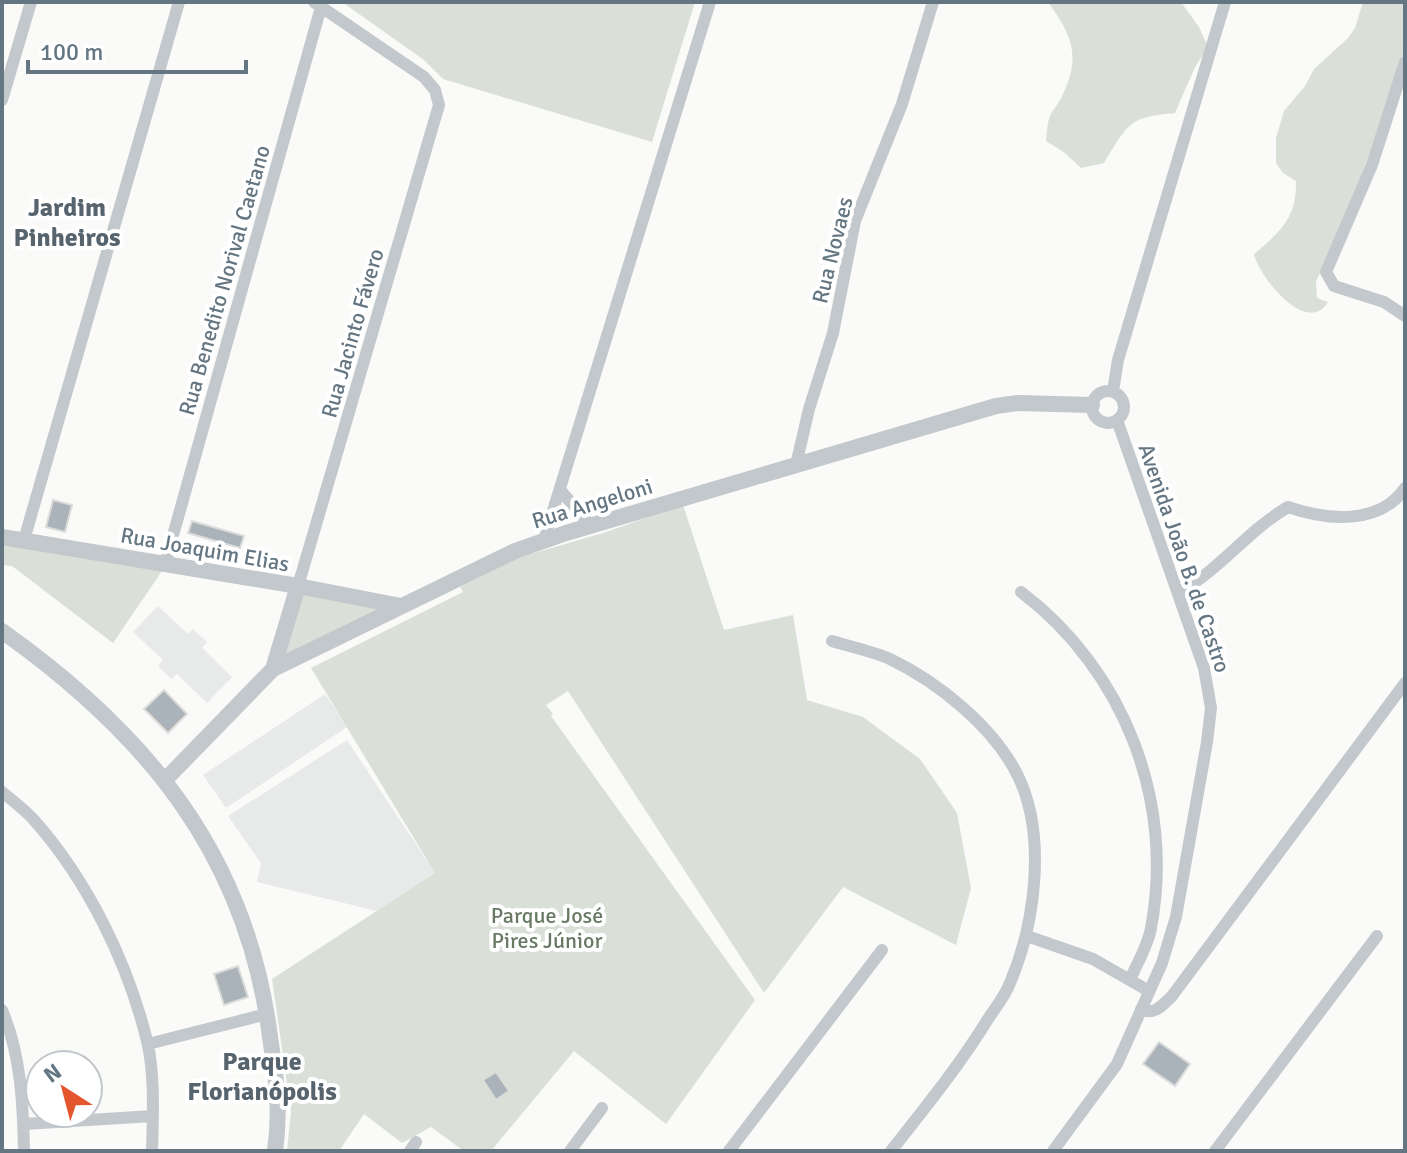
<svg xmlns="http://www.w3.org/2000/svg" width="1407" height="1153" font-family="Signika,sans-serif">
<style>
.built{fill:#e8e9e9}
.green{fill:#dadfd7}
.building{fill:#aab3b9;stroke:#dcdcda;stroke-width:2}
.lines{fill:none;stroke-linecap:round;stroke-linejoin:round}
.minor{stroke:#c3c8cc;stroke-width:12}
.tertiary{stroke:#c3c8cc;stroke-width:16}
.labels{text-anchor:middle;stroke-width:8;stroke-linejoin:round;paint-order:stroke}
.street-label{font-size:22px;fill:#657683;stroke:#fff}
.park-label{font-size:22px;fill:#687a64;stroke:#fff}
.quarter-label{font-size:26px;font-weight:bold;fill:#57646e;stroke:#fff}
</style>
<rect width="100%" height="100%" fill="#fafaf8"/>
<!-- built -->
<path class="built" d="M158 606 188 634 193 629 207 642 202 648 232 677 207 703 177 674 171 679 158 666 163 660 133 632Z
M325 694 347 727 226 808 203 775Z
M347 740 435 873 377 911 257 882 261 863 228 816Z"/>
<!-- green -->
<path class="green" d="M342 2H695L652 142 443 79 424 60Z
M1048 2H1181L1199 27 1208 47 1195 67 1175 113C1127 117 1128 125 1104 163L1081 168 1065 153 1046 141C1047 133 1047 123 1050 116 1054 108 1060 102 1063 94 1081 56 1072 35 1048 2Z
M1363 2H1405V48L1369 155 1335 244 1316 281 1317 298 1328 302C1307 337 1259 277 1254 254 1280 232 1297 218 1296 181L1283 173 1276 163V138L1284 111 1305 86 1314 69 1348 38 1355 28Z
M683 505 724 630 793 615 807 700 863 717 920 759 957 813 971 888 956 945 843 887 764 993 568 691 546 705 553 714 551 716 755 1000 666 1124 574 1051 491 1151H464L431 1127 402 1143 364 1114 339 1151H287L291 1111 272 979 435 873 311 668 463 592 460 587 517 558 603 533Z
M2 540 164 568 113 643 12 566 2 565Z
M301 591 388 608 279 661Z"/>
<!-- building -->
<path class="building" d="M53 500 72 505 65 532 46 527Z
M192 521 244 536 240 548 188 533Z
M164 690 187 714 168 733 144 709Z
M238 966 248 997 224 1005 214 974Z
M1159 1042 1190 1064 1175 1086 1143 1064Z
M496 1072 509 1091 496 1100 483 1080Z"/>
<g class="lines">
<!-- minor -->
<path class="minor" d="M1405 62 1372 165 1326 272 1334 286 1384 302 1405 316
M2 100 31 2
M1113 391 1118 360 1225 2
M1092 407a16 16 0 1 1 32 0a16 16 0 1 1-32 0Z
M796 465 809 409 833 333 855 221 902 104 933 2
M561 491 590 525
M24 540 179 2
M544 540 710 2
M165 564 321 7
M298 586 439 105 435 90 424 77 314 2
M1021 592C1124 670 1175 801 1151 928 1148 946 1137 963 1130 980
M1178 593C1221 569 1247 531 1288 507 1326 520 1379 526 1405 488
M832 641C851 647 872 651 890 659 938 682 994 727 1018 776 1047 836 1035 924 1010 983 1005 996 996 1007 988 1019 959 1066 925 1108 891 1151
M2 792C13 801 25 810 34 820 88 881 128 963 147 1041 155 1074 153 1117 152 1151
M1027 936 1093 959 1149 991
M1141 1009C1154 1016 1163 1005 1172 996L1405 683
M2 1010C21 1055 23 1103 24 1151
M148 1044 267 1014
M24 1124 153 1116
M410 1151 416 1142
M570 1151 602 1108
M729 1151 882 950
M1053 1151 1117 1064 1162 963 1176 917 1207 742 1211 708 1204 668 1117 420
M1215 1151 1377 936"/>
<!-- tertiary -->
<path class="tertiary" d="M2 537 298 586 401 606
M2 631C147 734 247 855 270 1037 276 1077 281 1111 275 1151
M273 669 298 586
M165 780 273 669 515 551 566 533 996 406 1018 403 1092 405"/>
</g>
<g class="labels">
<!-- street labels -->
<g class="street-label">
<text transform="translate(832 250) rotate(-76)" y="8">Rua Novaes</text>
<text transform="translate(224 280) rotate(-74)" y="8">Rua Benedito Norival Caetano</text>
<text transform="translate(352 333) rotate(-74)" y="8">Rua Jacinto Fávero</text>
<text transform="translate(592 503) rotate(-17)" y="8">Rua Angeloni</text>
<text transform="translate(205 549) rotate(10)" y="8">Rua Joaquim Elias</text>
<text transform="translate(1185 558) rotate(71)" y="8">Avenida João B. de Castro</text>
</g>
<!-- park labels -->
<g class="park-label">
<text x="547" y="923">Parque José<tspan x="547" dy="25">Pires Júnior</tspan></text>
</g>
<!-- quarter labels -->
<g class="quarter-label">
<text x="67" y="216">Jardim<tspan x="67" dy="30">Pinheiros</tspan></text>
<text x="262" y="1070">Parque<tspan x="262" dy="30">Florianópolis</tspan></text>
</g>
</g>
<!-- border -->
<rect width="1407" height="1153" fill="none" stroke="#657683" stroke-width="8"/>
<!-- north arrow -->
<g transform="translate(64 1089) rotate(324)"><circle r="38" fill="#ffffff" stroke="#c1c8cd" stroke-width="2"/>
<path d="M0-6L14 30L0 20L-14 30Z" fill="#e4572e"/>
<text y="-12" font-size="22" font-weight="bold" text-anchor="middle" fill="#657683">N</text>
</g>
<!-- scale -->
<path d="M28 60v12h218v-12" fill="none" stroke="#657683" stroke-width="4"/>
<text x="40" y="60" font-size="24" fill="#657683" stroke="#ffffff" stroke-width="6" paint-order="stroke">100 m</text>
</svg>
